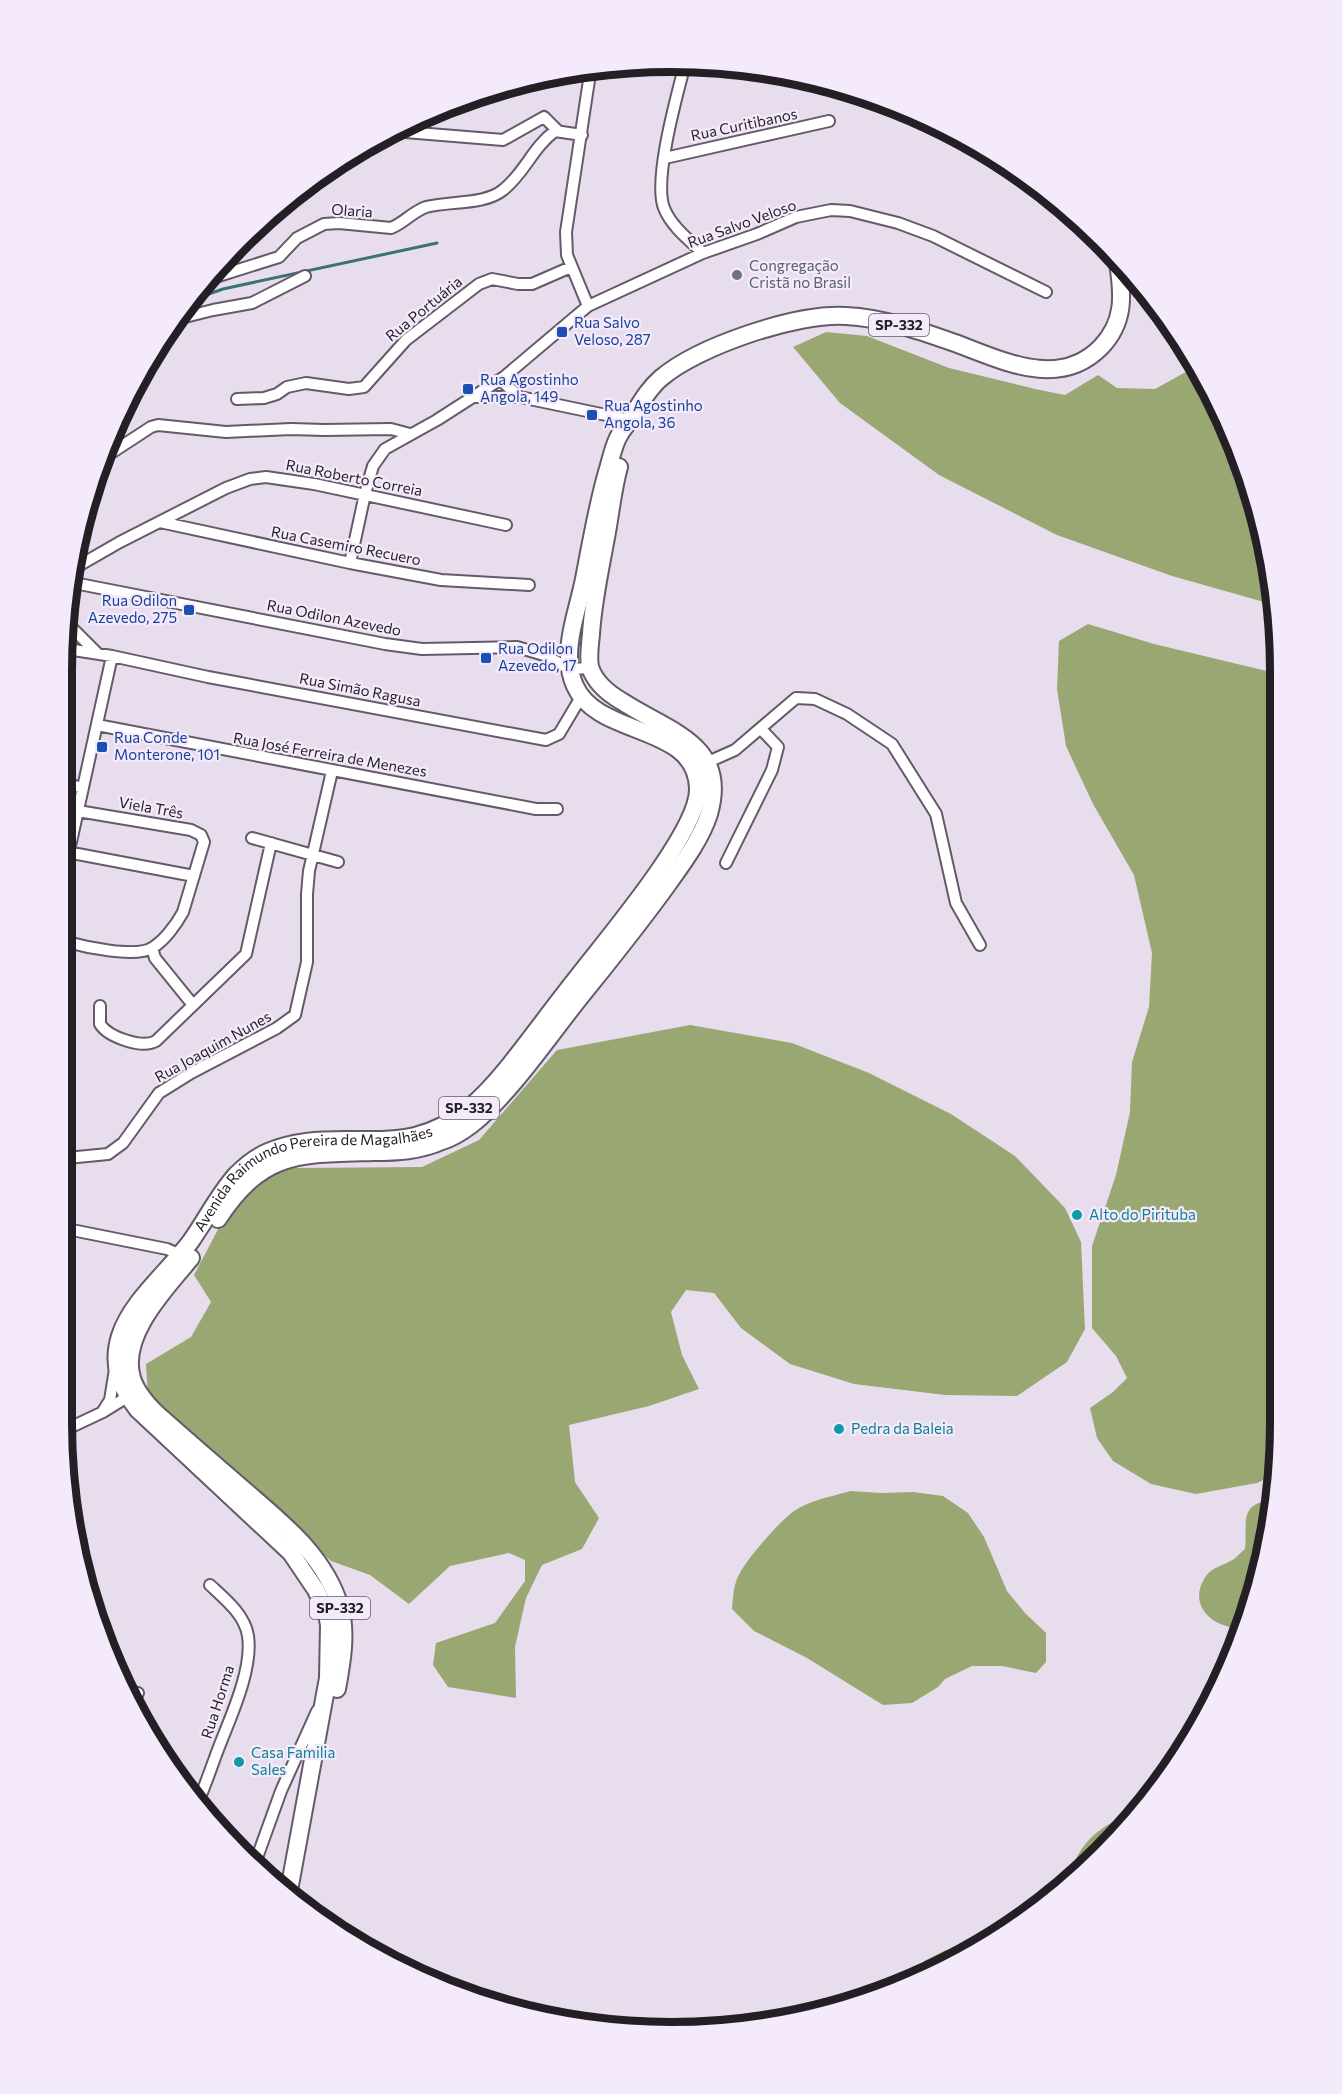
<svg xmlns="http://www.w3.org/2000/svg" width="1342" height="2094" font-family="Commissioner,sans-serif">
<style>
.forest{fill:#99a872}
.lines{fill:none;stroke-linecap:round;stroke-linejoin:round}
.stream{stroke:#3c7275;stroke-width:3}
.street-casing{stroke:#645a68;stroke-width:14}
.primary-casing{stroke:#645a68;stroke-width:20}
.street{stroke:#fff;stroke-width:10}
.primary{stroke:#fff;stroke-width:16}
.worship-dot{fill:#6b7280;stroke:#f5eafb;stroke-width:2}
.transit-dot{fill:#1a4fb4;stroke:#f5eafb;stroke-width:2}
.culture-dot{fill:#0f9aa8;stroke:#f5eafb;stroke-width:2}
.labels{text-anchor:middle;stroke-width:4.5;stroke-linejoin:round;paint-order:stroke}
.shield{fill:#f5eafb;stroke:#625c65;stroke-width:1.5}
.shield-label{font-size:14px;font-weight:bold;fill:#231f25}
.street-label{font-size:15px;fill:#231f25;stroke:#f5eafb}
.worship-label{font-size:15px;fill:#5b616d;stroke:#f5eafb;text-anchor:start}
.transit-label{font-size:15px;fill:#164399;stroke:#f5eafb;text-anchor:start}
.culture-label{font-size:15px;fill:#0d838f;stroke:#f5eafb;text-anchor:start}
.rim{fill:none;stroke:#231f25;stroke-width:8}
</style>
<rect width="100%" height="100%" fill="#e8dded"/>
<!-- forest -->
<path class="forest" d="M826 332 867 336 949 368 1035 389 1065 395 1098 375 1117 388 1155 389 1193 368 1189 355 1217 401 1260 513 1275 605 1172 576 1057 535 939 475 840 403 793 347Z
M1088 624 1154 644 1279 674 1275 1475 1257 1483 1196 1494 1151 1484 1113 1461 1097 1438 1090 1408 1113 1392 1127 1378 1116 1356 1092 1328V1246L1116 1175 1130 1112 1132 1062 1149 1007 1152 953 1134 875 1093 804 1066 746 1057 689 1059 641Z
M690 1025 792 1043 869 1073 951 1114 1015 1156 1065 1208 1081 1242 1085 1329 1067 1362 1017 1396 945 1395 854 1384 790 1364 741 1328 714 1293 686 1290 671 1312 682 1355 699 1389 649 1406 569 1425 575 1482 599 1518 582 1549 542 1565 526 1598 515 1647 516 1698 448 1687 433 1665 436 1643 495 1623 525 1581V1560L509 1553 450 1566 409 1604 370 1575 331 1561 148 1397 146 1364 191 1337 211 1302 194 1275 223 1220 262 1180 290 1168 422 1167 479 1140 557 1050Z
M851 1491 881 1493 913 1492 943 1496 968 1513 984 1537 1007 1591 1025 1613 1046 1633V1662L1036 1673 1002 1666H972L945 1679 938 1687 912 1703 883 1705 807 1658 754 1631 732 1609C733 1600 733 1590 736 1582 740 1565 780 1521 794 1511 810 1500 833 1496 851 1491Z
M1275 1499 1242 1628C1213 1629 1186 1605 1206 1576 1212 1567 1225 1565 1234 1559 1238 1556 1241 1552 1245 1549 1248 1521 1237 1504 1275 1499Z
M1143 1808 1102 1854 1063 1886C1069 1876 1072 1865 1078 1855 1092 1830 1117 1818 1143 1808Z
M946 1950H974L940 1970 917 1978 916 1974 924 1961Z"/>
<g class="lines">
<!-- stream -->
<path class="stream" d="M186 302 223 289 437 243"/>
<!-- street casing -->
<g class="street-casing">
<path id="street" d="M685 64C677 95 653 180 664 208 671 226 689 240 703 253
M393 131 503 140 544 117 557 130
M665 158 829 121
M206 280 279 257 297 238 324 224 339 223 391 228C404 223 412 212 426 207 449 201 485 205 503 190 524 174 533 147 555 131L582 135
M588 306 567 255 566 232 591 67
M177 319 213 310 252 303 305 276
M504 377 506 385 520 397 630 420
M476 397H520
M237 399 264 398 277 394 287 387 306 383 349 389 364 387 406 340 479 284 492 279 518 284H532L571 267
M102 459 151 427 158 425 226 432 291 429 324 430 391 429 410 434
M160 522 350 563 441 580 529 585
M350 563 365 494 373 466 385 449 437 420 504 377 588 306 703 253 757 234 796 217 831 210 850 211 898 223 933 236 1046 292
M73 569 120 542 226 488 250 479 266 477 314 484 506 525
M69 582 385 644 422 649 517 647 544 655 570 669 591 668
M67 623 98 654
M67 649 112 656 208 677 546 740 559 734 581 697
M97 725 536 809H557
M708 762 735 750 796 698 815 699 847 714 892 744 936 814 956 903 980 945
M67 784 83 788
M252 838 338 862
M67 852 194 876
M67 860 112 656
M726 863 772 770 778 747 761 729
M67 942C85 947 135 958 152 948 164 941 176 925 183 912L204 842 201 835 191 830 78 811
M152 948 155 958 193 1005
M100 1006V1024C108 1037 142 1049 156 1041L246 954 271 843
M67 1158 108 1154 123 1143 159 1093 191 1073 277 1028 295 1015 307 962V894L309 871 332 771
M67 1229 167 1249 183 1256
M103 1411 110 1400 115 1369
M67 1429 103 1412 132 1394
M134 1700 138 1693
M198 1802C206 1784 212 1765 219 1747 231 1716 253 1669 248 1636 245 1615 225 1599 210 1585
M254 1866 281 1791 317 1711"/>
</g>
<!-- primary casing -->
<g class="primary-casing">
<g id="primary">
<path d="M218 1219C263 1151 298 1154 373 1152 397 1152 420 1151 442 1141 452 1138 463 1131 471 1125 508 1096 545 1042 574 1005 606 965 638 926 668 884 683 863 701 839 709 814 729 744 669 732 623 702 609 694 595 683 590 667 588 657 590 645 591 634 593 600 601 566 607 532 611 510 613 488 619 467"/>
<path d="M191 1258C166 1288 119 1336 132 1378 136 1392 146 1403 156 1413 184 1438 213 1463 242 1488 281 1522 325 1555 340 1607 347 1633 342 1662 337 1689"/>
<path id="s1" d="M288 1896 328 1678 329 1625 327 1614 316 1590 291 1553 138 1410C120 1387 111 1365 120 1336 131 1301 169 1271 191 1241 206 1220 218 1195 236 1175 245 1166 256 1157 268 1152 293 1141 319 1140 346 1140 369 1140 393 1141 415 1136 456 1126 484 1097 509 1066 532 1037 553 1008 576 979 604 942 700 831 698 788 696 723 598 738 575 686 571 677 569 666 569 657 569 631 579 604 584 579 591 543 597 507 607 472 611 460 613 445 620 434 623 428 628 424 631 418 640 404 648 389 661 378 699 346 796 313 846 316 883 318 918 330 952 342 1000 359 1058 391 1101 347 1125 322 1123 295 1118 263"/>
</g>
</g>
<!-- street -->
<use href="#street" class="street"/>
<!-- primary -->
<use href="#primary" class="primary"/>
</g>
<!-- markers -->
<circle class="worship-dot" cx="737" cy="275" r="6"/>
<g class="transit-dot">
<rect x="556" y="326" width="12" height="12" rx="3"/>
<rect x="462" y="383" width="12" height="12" rx="3"/>
<rect x="586" y="409" width="12" height="12" rx="3"/>
<rect x="183" y="604" width="12" height="12" rx="3"/>
<rect x="480" y="652" width="12" height="12" rx="3"/>
<rect x="96" y="741" width="12" height="12" rx="3"/>
</g>
<g class="culture-dot">
<circle cx="1077" cy="1215" r="6"/>
<circle cx="839" cy="1429" r="6"/>
<circle cx="239" cy="1762" r="6"/>
</g>
<g class="labels">
<!-- shield labels -->
<g class="shield">
<rect x="869" y="314" width="60" height="22" rx="4.5"/>
<rect x="439" y="1097" width="60" height="22" rx="4.5"/>
<rect x="310" y="1597" width="60" height="22" rx="4.5"/>
</g>
<g class="shield-label">
<text x="899" y="330">SP-332</text>
<text x="469" y="1113">SP-332</text>
<text x="340" y="1613">SP-332</text>
</g>
<!-- street labels -->
<g class="street-label">
<text transform="translate(744 125) rotate(-12)" y="5">Rua Curitibanos</text>
<text transform="translate(352 211) rotate(4)" y="5">Olaria</text>
<text transform="translate(742 224) rotate(-20)" y="5">Rua Salvo Veloso</text>
<text transform="translate(424 309) rotate(-39)" y="5">Rua Portuária</text>
<text transform="translate(354 478) rotate(11)" y="5">Rua Roberto Correia</text>
<text transform="translate(346 546) rotate(11)" y="5">Rua Casemiro Recuero</text>
<text transform="translate(334 618) rotate(11)" y="5">Rua Odilon Azevedo</text>
<text transform="translate(360 690) rotate(11)" y="5">Rua Simão Ragusa</text>
<text transform="translate(330 755) rotate(10)" y="5">Rua José Ferreira de Menezes</text>
<text transform="translate(151 808) rotate(10)" y="5">Viela Três</text>
<text transform="translate(213 1047) rotate(-29)" y="5">Rua Joaquim Nunes</text>
<text dy="5" stroke="none"><textPath href="#s1" startOffset="915">Avenida Raimundo Pereira de Magalhães</textPath></text>
<text transform="translate(218 1702) rotate(-72)" y="5">Rua Horma</text>
</g>
<!-- worship labels -->
<g class="worship-label">
<text x="749" y="271">Congregação<tspan x="749" dy="17">Cristã no Brasil</tspan></text>
</g>
<!-- transit labels -->
<g class="transit-label">
<text x="574" y="328">Rua Salvo<tspan x="574" dy="17">Veloso, 287</tspan></text>
<text x="480" y="385">Rua Agostinho<tspan x="480" dy="17">Angola, 149</tspan></text>
<text x="604" y="411">Rua Agostinho<tspan x="604" dy="17">Angola, 36</tspan></text>
<text x="177" y="606" text-anchor="end">Rua Odilon<tspan x="177" dy="17">Azevedo, 275</tspan></text>
<text x="498" y="654">Rua Odilon<tspan x="498" dy="17">Azevedo, 17</tspan></text>
<text x="114" y="743">Rua Conde<tspan x="114" dy="17">Monterone, 101</tspan></text>
</g>
<!-- culture labels -->
<g class="culture-label">
<text x="1089" y="1220">Alto do Pirituba</text>
<text x="851" y="1434">Pedra da Baleia</text>
<text x="251" y="1758">Casa Familia<tspan x="251" dy="17">Sales</tspan></text>
</g>
</g>
<!-- crop -->
<path d="M0 0H1342V2094H0ZM671 72H671A599 599 0 0 1 1270 671V1423A599 599 0 0 1 671 2022H671A599 599 0 0 1 72 1423V671A599 599 0 0 1 671 72Z" fill="#f5eafb" fill-rule="evenodd"/>
<path class="rim" d="M671 72H671A599 599 0 0 1 1270 671V1423A599 599 0 0 1 671 2022H671A599 599 0 0 1 72 1423V671A599 599 0 0 1 671 72Z"/>
</svg>
